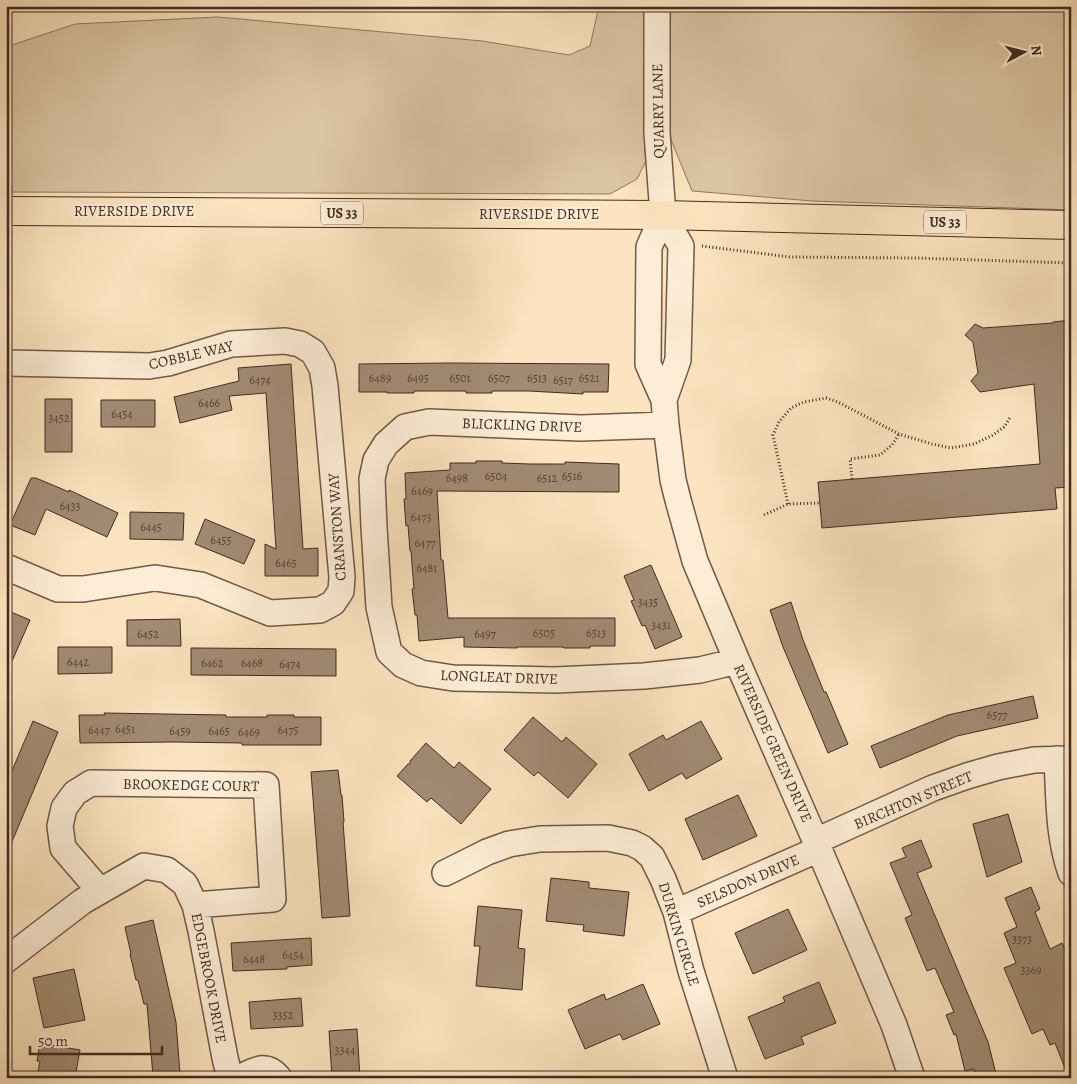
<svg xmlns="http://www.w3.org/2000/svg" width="1077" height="1084" font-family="Alegreya,serif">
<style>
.green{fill:#dcc5a5;stroke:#8e7863}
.building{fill:#a28b74;stroke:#412b21}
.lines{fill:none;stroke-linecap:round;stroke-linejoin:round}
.minor-casing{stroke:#705949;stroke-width:28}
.major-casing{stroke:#412b21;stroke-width:30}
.path{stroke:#412b21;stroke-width:3;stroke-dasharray:1 2.5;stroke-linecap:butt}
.minor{stroke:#fdedd6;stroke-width:25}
.major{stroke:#fce4c0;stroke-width:28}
.labels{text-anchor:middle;stroke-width:4;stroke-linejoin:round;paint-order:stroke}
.number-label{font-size:12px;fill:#594336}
.shield{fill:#fdedd6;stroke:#796557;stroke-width:1}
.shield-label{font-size:14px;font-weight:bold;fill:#412b21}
.street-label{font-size:15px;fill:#412b21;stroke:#fdedd6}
</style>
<rect width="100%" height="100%" fill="#fce4c0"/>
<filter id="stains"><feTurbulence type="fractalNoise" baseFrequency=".004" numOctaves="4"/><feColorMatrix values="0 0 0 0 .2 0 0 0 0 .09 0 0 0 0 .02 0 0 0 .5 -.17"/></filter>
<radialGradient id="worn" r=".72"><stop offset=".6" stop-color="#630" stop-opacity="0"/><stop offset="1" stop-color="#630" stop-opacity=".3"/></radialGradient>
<!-- green -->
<path class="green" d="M599 6H651L648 157 637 179 610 194 6 192V47L75 24 218 17 482 41 569 55 590 46Z
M671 6H1071V210L812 201 692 191 667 130Z"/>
<!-- building -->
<path class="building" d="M1071 320V487L1055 488 1057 509 822 528 818 482 1040 464 1034 384 980 392 971 381 978 373 973 342 965 335 975 324 983 328 1053 323V322Z
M448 363 609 364 608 392H583V394L529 391H492V393H466V391H414V393H387V392H359V364Z
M291 364 303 549 318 548V576H265V544L276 549 266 393 229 396 232 410 180 423 174 397 239 381 238 368Z
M45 399H72V452H45Z
M101 400H155V427H101Z
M476 461H502V463L530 464H565V462L619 464V492L437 491 441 560H443L448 618H615V646H590V648H564L563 647H517V648L464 647V637L419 641 417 615H415L412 589H414L411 551H410L408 525 406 526 404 499H406L405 473 450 470V463H476Z
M31 478H36L69 492V490L118 513 107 537 46 509 35 535 10 525Z
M130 512 184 513 183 540 130 539Z
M205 519 255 540 244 564 195 544Z
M651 565 682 637 655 649 645 625 642 626 631 601 634 600 624 576Z
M791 602 803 640 824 692H826L848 744 828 753 783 647 770 610Z
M6 610 30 620 6 675Z
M180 619 181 646H127V620Z
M58 647H112V673L58 674Z
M191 648 336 649V676L191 675Z
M1033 696 1038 718 957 736 880 768 871 746 948 715Z
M104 713 226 715V717H267V715H294V717H321V745H242V743L173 742 80 743 79 715H105Z
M533 717 562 742 566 737 597 764 568 798 538 772 534 776 504 750Z
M33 721 58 732 6 856V785Z
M701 721 722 759 686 779 682 773 649 791 629 754 663 735 666 740Z
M426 743 454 768 459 762 491 789 461 824 431 798 427 802 397 776 408 764H410V761Z
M338 770 341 795H342L344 822H343L350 916 322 918 311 772Z
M738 795 757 836 703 860 685 819Z
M1008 814 1022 862 987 877 973 824Z
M921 840 932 867 917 873 988 1042 997 1078H976L974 1069 965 1071 956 1034 954 1035 946 1015 954 1012 935 968 927 971 905 918 912 915 890 863 906 857 902 848Z
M551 878 589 882V888L629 892 624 936 583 931 584 925 546 921Z
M1031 887 1040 909 1035 912 1050 949 1062 943 1071 962V1078H1069L1055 1043 1050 1045 1043 1029 1032 1034 1004 968 1016 963 1004 933 1017 927 1005 898Z
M478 906 522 910 518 948 525 949 522 990 476 986 480 946H474Z
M788 909 807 950 753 974 735 933Z
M153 920 176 1022 180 1074 153 1076 147 1004H144L138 980H136L130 954H131L125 927Z
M311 938 312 965 287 967V969L233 971 231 943Z
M74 969 85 1020 44 1028 33 978Z
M819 982 836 1023 801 1037 804 1044 765 1059 748 1017 785 1002 783 997Z
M643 984 660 1024 623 1040 620 1034 585 1049 568 1010 604 994 606 1000Z
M301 998 303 1026 251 1029 249 1002Z
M357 1029 360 1078H332L329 1031Z
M40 1043 80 1050 75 1078H37L40 1061H37Z"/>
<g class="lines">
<!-- minor casing -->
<g class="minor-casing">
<path id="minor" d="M657 6V133L663 215 681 246 678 360 664 400
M663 215 649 247 648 364 664 400 666 425 673 480 678 500 695 561 737 661 819 849 894 1025 912 1078
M6 363 149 366 168 363 231 344 285 341 300 344 313 352 322 368 325 386 342 577 341 591 333 603 320 610 270 613 201 585 155 578 83 589H58L6 567
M666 425 581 428 429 422 405 427 386 444 376 460 372 479 374 527 379 607 389 652 403 665 421 673 453 678 555 680 644 676 700 670 737 661
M1057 759C1059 797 1058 837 1071 873
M816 841 933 788 967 776 998 767 1034 760 1071 759
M445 873 487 852 509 844 540 839 608 838 632 843 642 848 652 857 663 879 676 912 691 971 725 1078
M100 891 63 848 60 826 64 808 75 793 91 783 266 785 273 899 195 905
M676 912 819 849
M6 960 83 901 144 866 167 870 185 884 195 905 201 931 225 1058 230 1078
M239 1078C255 1070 266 1062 279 1078"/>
</g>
<!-- major casing -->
<g class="major-casing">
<path id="major" d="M6 211 663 215 1071 225"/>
</g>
<!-- path -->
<path class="path" d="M702 246 790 257 916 258 1071 263
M852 479 850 459 880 455 892 445 899 434
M788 504 773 435 779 422 791 408 804 402 826 398 838 402 899 434 932 444 951 448 974 444 993 435 1004 427 1011 416
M764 515 788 504 820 503"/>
<!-- minor -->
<use href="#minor" class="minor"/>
<!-- major -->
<use href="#major" class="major"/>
</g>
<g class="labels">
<!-- number labels -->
<g class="number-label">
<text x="380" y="382">6489</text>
<text x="418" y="382">6495</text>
<text x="460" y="382">6501</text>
<text x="499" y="382">6507</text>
<text x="537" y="382">6513</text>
<text x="589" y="382">6521</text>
<text x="260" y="384">6474</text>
<text x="563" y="384">6517</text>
<text x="209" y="407">6466</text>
<text x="122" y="418">6454</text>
<text x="59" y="422">3452</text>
<text x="496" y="480">6504</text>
<text x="572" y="480">6516</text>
<text x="457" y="482">6498</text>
<text x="547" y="482">6512</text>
<text x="422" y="495">6469</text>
<text x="70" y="510">6433</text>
<text x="421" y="521">6473</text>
<text x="151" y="531">6445</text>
<text x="221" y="544">6455</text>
<text x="425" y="547">6477</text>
<text x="286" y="567">6465</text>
<text x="427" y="572">6481</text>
<text x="648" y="606">3435</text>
<text x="661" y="629">3431</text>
<text x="544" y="637">6505</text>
<text x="596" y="637">6513</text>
<text x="148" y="638">6452</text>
<text x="485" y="638">6497</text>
<text x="78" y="666">6442</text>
<text x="212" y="667">6462</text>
<text x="252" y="667">6468</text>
<text x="290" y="668">6474</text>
<text x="997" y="719">6577</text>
<text x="125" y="733">6451</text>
<text x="99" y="734">6447</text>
<text x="288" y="734">6475</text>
<text x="180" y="735">6459</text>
<text x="219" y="735">6465</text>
<text x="249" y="736">6469</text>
<text x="1022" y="943">3373</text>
<text x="293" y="959">6454</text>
<text x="254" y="963">6448</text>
<text x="1031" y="974">3369</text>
<text x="283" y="1019">3352</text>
<text x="345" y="1054">3344</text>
</g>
<!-- shield labels -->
<g class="shield">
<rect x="321" y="201.5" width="42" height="23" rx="4"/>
<rect x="924" y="210.5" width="42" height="23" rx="4"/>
</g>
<g class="shield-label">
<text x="342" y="218">US 33</text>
<text x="945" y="227">US 33</text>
</g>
<!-- street labels -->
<g class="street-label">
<text transform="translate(658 111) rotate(-91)" y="5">QUARRY LANE</text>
<text x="134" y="216">RIVERSIDE DRIVE</text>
<text x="539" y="219">RIVERSIDE DRIVE</text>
<text transform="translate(191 355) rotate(-13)" y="5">COBBLE WAY</text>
<text transform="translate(522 425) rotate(2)" y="5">BLICKLING DRIVE</text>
<text transform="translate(337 527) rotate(-94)" y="5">CRANSTON WAY</text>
<text transform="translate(499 677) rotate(2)" y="5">LONGLEAT DRIVE</text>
<text transform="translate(773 743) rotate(66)" y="5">RIVERSIDE GREEN DRIVE</text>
<text transform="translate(191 785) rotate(1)" y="5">BROOKEDGE COURT</text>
<text transform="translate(913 800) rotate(-23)" y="5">BIRCHTON STREET</text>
<text transform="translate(748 881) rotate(-24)" y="5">SELSDON DRIVE</text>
<text transform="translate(679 934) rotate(73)" y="5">DURKIN CIRCLE</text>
<text transform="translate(209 978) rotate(79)" y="5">EDGEBROOK DRIVE</text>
</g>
</g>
<!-- margin -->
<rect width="1077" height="1084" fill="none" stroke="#fce4c0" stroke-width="25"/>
<rect x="8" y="8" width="1062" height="1069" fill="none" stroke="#412b21" stroke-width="2.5"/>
<rect x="12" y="12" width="1052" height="1059" fill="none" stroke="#412b21"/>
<!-- north arrow -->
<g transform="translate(1024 52) rotate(83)" stroke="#fdedd6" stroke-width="4" paint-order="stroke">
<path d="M0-4L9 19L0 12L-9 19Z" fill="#412b21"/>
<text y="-8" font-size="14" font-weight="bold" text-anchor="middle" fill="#412b21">N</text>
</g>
<!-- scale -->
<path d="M30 1046v8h132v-8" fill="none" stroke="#412b21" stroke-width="2.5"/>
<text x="38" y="1046" font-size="15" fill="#412b21" stroke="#fdedd6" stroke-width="4" paint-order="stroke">50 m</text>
<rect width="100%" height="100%" filter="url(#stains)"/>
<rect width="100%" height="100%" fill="url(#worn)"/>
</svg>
